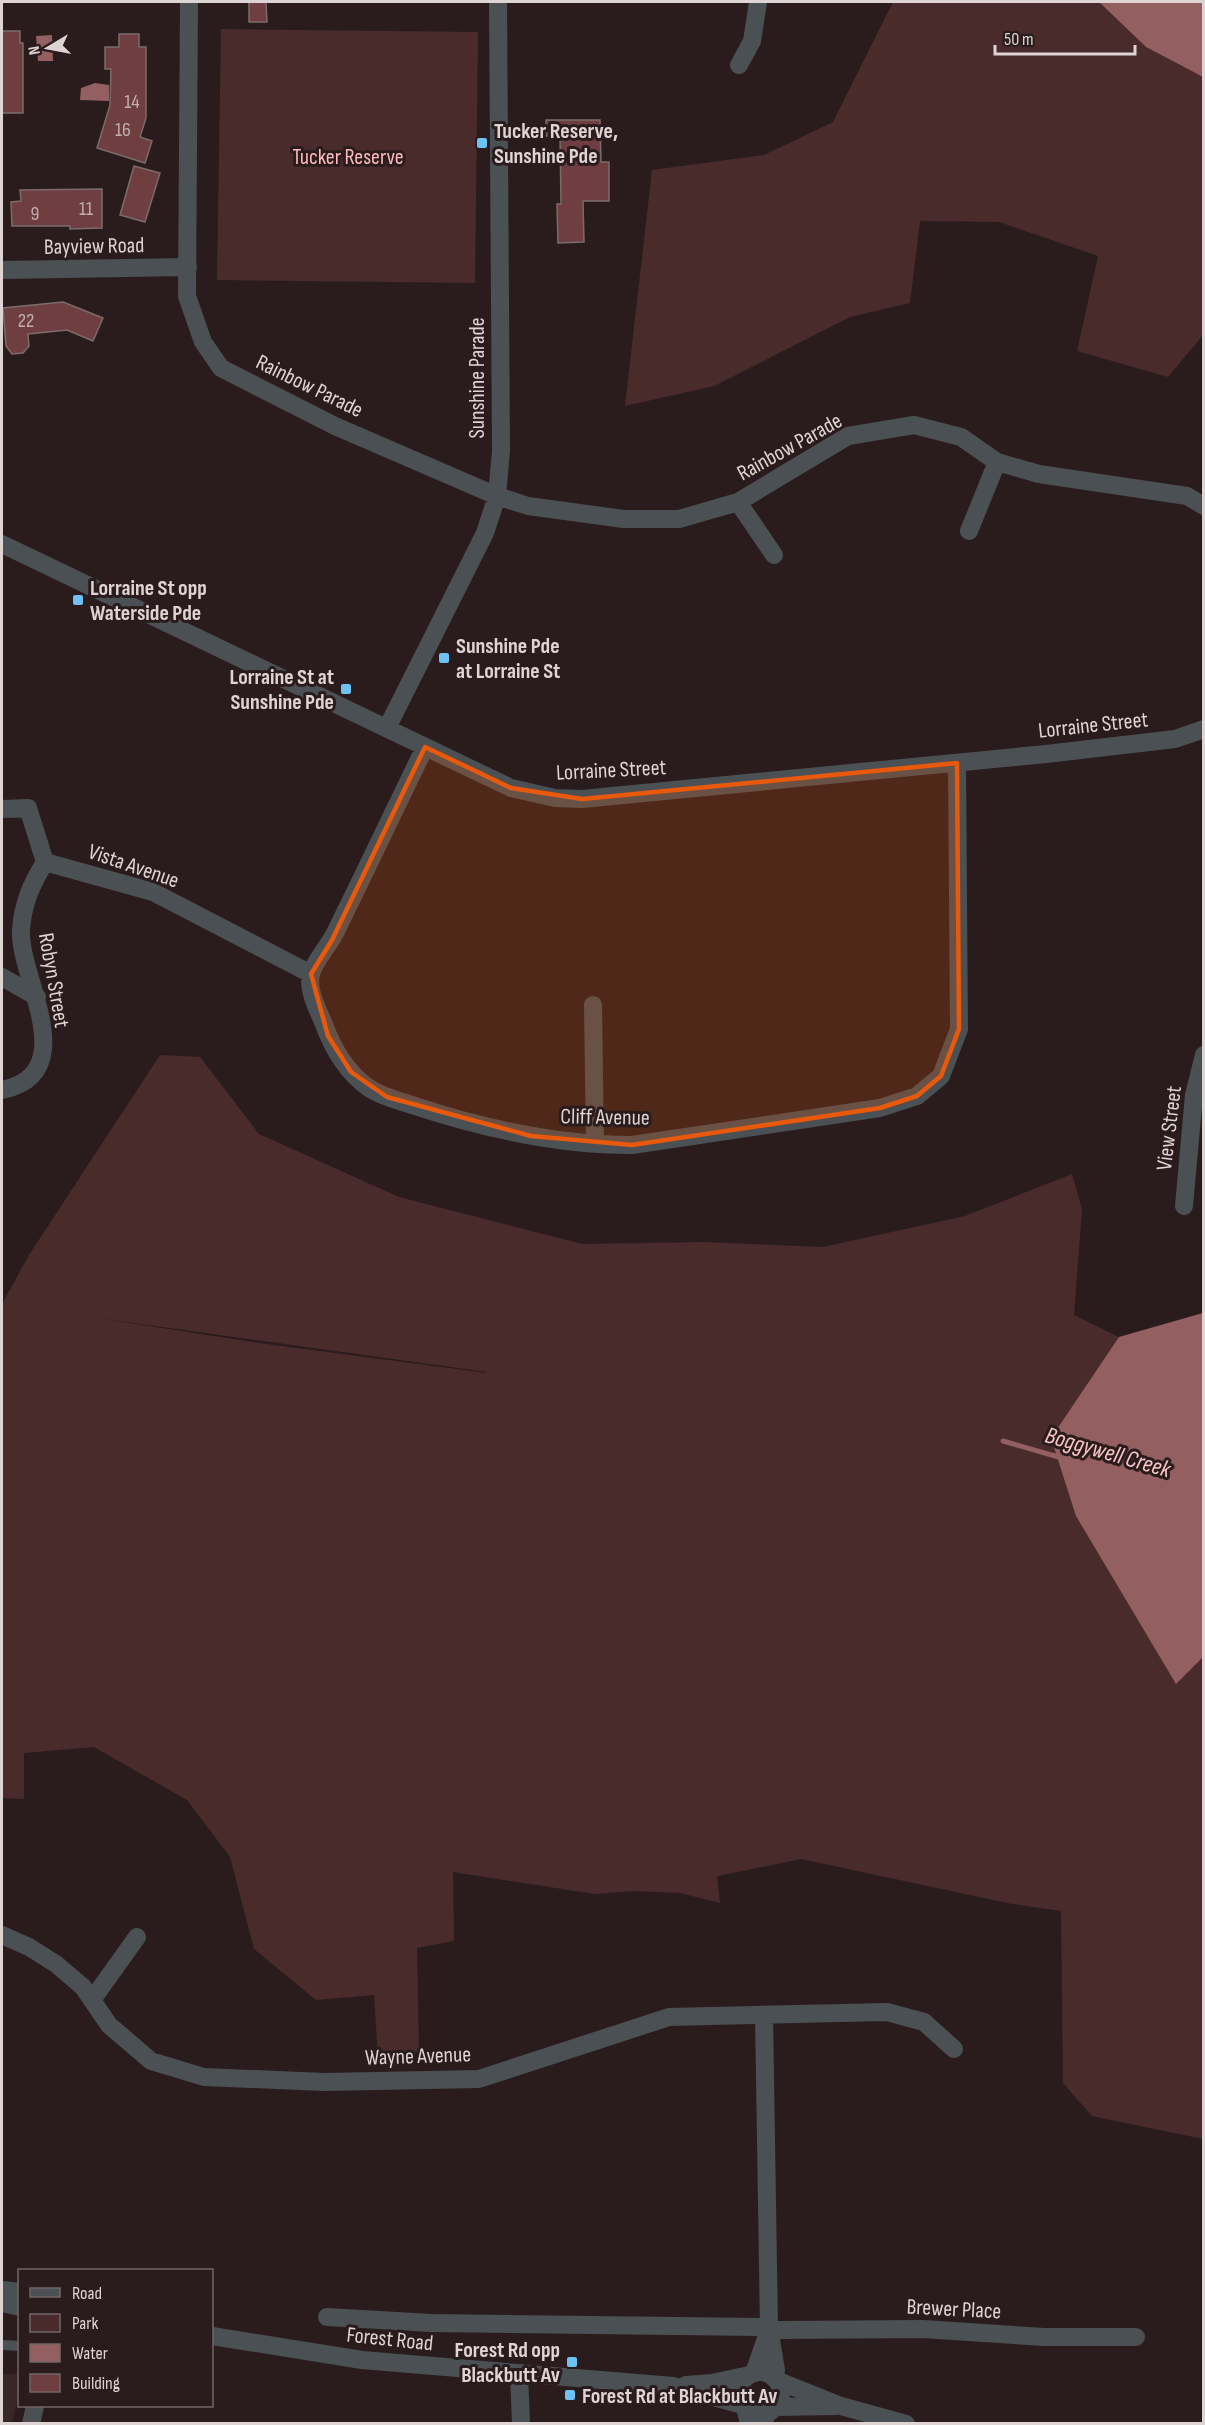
<svg xmlns="http://www.w3.org/2000/svg" width="1205" height="2425" font-family="'Sofia Sans Condensed',sans-serif">
<style>
.built{fill:#392626}
.green{fill:#492b2c;fill-rule:evenodd}
.water{fill:#935f60}
.lines{fill:none;stroke-linecap:round;stroke-linejoin:round}
.stream{stroke:#935f60;stroke-width:5}
.building{fill:#6f3e41;stroke:#7c6b6b;stroke-width:1.5}
.service{stroke:#4a5054;stroke-width:10}
.minor{stroke:#4a5054;stroke-width:18}
.tertiary{stroke:#4a5054;stroke-width:18}
.marked{fill:#e8590c;fill-opacity:0.2;stroke:#e8590c;stroke-width:4.5;stroke-linejoin:round}
.poi-dot{fill:#6dc2f3;stroke:#2a1c1d;stroke-width:2}
.labels{text-anchor:middle;stroke-width:6;stroke-linejoin:round;paint-order:stroke}
.number-label{font-size:20px;fill:#c2aeaf}
.poi-label{font-size:22px;font-weight:bold;fill:#ded4d4;stroke:#2a1c1d;text-anchor:start}
.park-label{font-size:22px;fill:#fdb9bb;stroke:#2a1c1d}
.street-label{font-size:22px;fill:#ded4d4;stroke:#2a1c1d}
.water-label{font-size:24px;font-style:italic;fill:#f8c4c5;stroke:#2a1c1d}
</style>
<rect width="100%" height="100%" fill="#2a1c1d"/>
<!-- built -->
<path class="built" d="M2 2374H19V2394L12 2423H2Z"/>
<!-- green -->
<path class="green" d="M893 2H1099L1146 47 1203 77V335L1168 377 1077 351 1098 256 999 222 920 221 910 303 850 317 714 386 625 406 652 170 764 155 833 122Z
M221 29 478 32 475 283 217 280Z
M160 1055 200 1057 259 1134 399 1197 582 1244 704 1242 823 1247 965 1216 1072 1174 1082 1209 1074 1315 1119 1337 1203 1313V2139L1092 2116 1063 2083 1061 1911 1012 1904 801 1859 717 1876 720 1903 680 1893 632 1891 594 1894 453 1872 454 1941 417 1948 419 2052 378 2057 374 1995 316 2000 254 1949 230 1857 187 1800 94 1747 24 1753V1799L2 1798V1304L29 1255ZM97 1318 487 1372V1373L259 1343Z"/>
<!-- water -->
<path class="water" d="M1099 2H1203V77L1146 47Z
M52 35 53 61H38L36 36Z
M95 83 109 85V101L80 100 81 88Z
M1203 1313V1657L1176 1684 1076 1516 1051 1438 1119 1337Z"/>
<g class="lines">
<!-- stream -->
<path class="stream" d="M1003 1441 1062 1458"/>
</g>
<!-- building -->
<path class="building" d="M249 2H266L267 22H249Z
M2 31H20V43H23V113H2Z
M119 34H139V47H146V118L140 137 152 141 145 163 97 148 110 105 111 69H105V47H119Z
M546 120H600L601 162H609V201H583L584 242 558 243 557 204H561L560 136H546Z
M134 166 160 173 145 222 120 215Z
M102 189V228L70 229V226H12L11 202 21 201 20 190Z
M63 302 103 318 93 341 67 330 28 334 29 346 23 353 12 354 6 346 3 308Z"/>
<g class="lines">
<!-- service -->
<path class="service" d="M2 2345 20 2346"/>
<!-- minor -->
<path class="minor" d="M189 2 187 296 203 342 221 368 335 426 497 496 528 506 624 519H679L738 502 848 436 914 425 961 437 997 462 1039 474 1187 496 1204 506
M739 65 752 41 758 2
M2 270 188 267
M738 502 774 555
M969 531 997 462
M2 544 511 788 555 798 582 799 1046 754 1175 739 1204 729
M387 728 485 533 497 496 501 451 498 2
M425 747C395 809 366 870 336 931 330 945 315 959 311 974 307 989 317 1008 323 1022 332 1047 346 1072 369 1088 382 1097 400 1101 415 1106 485 1129 559 1145 632 1145L880 1108 917 1096 941 1076 959 1029 957 763
M2 809 28 808 45 862 153 892 311 974
M2 977 37 997
M593 1005 595 1144
M2 1090C84 1073 18 976 21 930 23 903 31 885 45 862
M1184 1206 1194 1095 1204 1055
M2 1935 29 1947 56 1964 83 1987 109 2025 151 2061 204 2077 325 2082 479 2079 669 2017 887 2012 924 2022 954 2049
M92 2000 137 1937
M764 2015 769 2328 776 2370 774 2378
M327 2317 431 2323 759 2327 780 2330 923 2329 1044 2337H1136
M519 2373 521 2424
M754 2373 768 2333
M745 2407 749 2424
M31 2424 35 2406
M762 2424 768 2412"/>
<!-- tertiary -->
<path class="tertiary" d="M2 2290 20 2292
M2 2303 20 2307
M212 2336 362 2360 673 2386 743 2405
M739 2393a21 21 0 1 1 42 0a21 21 0 1 1-42 0Z
M776 2380 841 2406 906 2424
M686 2385 712 2383 749 2375
M775 2407 836 2406"/>
</g>
<!-- marked area -->
<path class="marked" d="M425 747 511 788 582 799 957 763 959 1029 941 1076 917 1096 880 1108 632 1145 531 1136 387 1097 351 1072 328 1036 311 974 332 940Z"/>
<!-- markers -->
<g class="poi-dot">
<rect x="476" y="137" width="12" height="12" rx="3"/>
<rect x="72" y="594" width="12" height="12" rx="3"/>
<rect x="438" y="652" width="12" height="12" rx="3"/>
<rect x="340" y="683" width="12" height="12" rx="3"/>
<rect x="566" y="2356" width="12" height="12" rx="3"/>
<rect x="564" y="2389" width="12" height="12" rx="3"/>
</g>
<g class="labels">
<!-- number labels -->
<g class="number-label">
<text x="132" y="108">14</text>
<text x="123" y="136">16</text>
<text x="86" y="215">11</text>
<text x="35" y="220">9</text>
<text x="26" y="327">22</text>
</g>
<!-- poi labels -->
<g class="poi-label">
<text x="494" y="138">Tucker Reserve,<tspan x="494" dy="25">Sunshine Pde</tspan></text>
<text x="90" y="595">Lorraine St opp<tspan x="90" dy="25">Waterside Pde</tspan></text>
<text x="456" y="653">Sunshine Pde<tspan x="456" dy="25">at Lorraine St</tspan></text>
<text x="334" y="684" text-anchor="end">Lorraine St at<tspan x="334" dy="25">Sunshine Pde</tspan></text>
<text x="560" y="2357" text-anchor="end">Forest Rd opp<tspan x="560" dy="25">Blackbutt Av</tspan></text>
<text x="582" y="2403">Forest Rd at Blackbutt Av</text>
</g>
<!-- park labels -->
<g class="park-label">
<text x="348" y="164">Tucker Reserve</text>
</g>
<!-- street labels -->
<g class="street-label">
<text transform="translate(94 245) rotate(-1)" y="8">Bayview Road</text>
<text transform="translate(476 378) rotate(-90)" y="8">Sunshine Parade</text>
<text transform="translate(310 385) rotate(26)" y="8">Rainbow Parade</text>
<text transform="translate(789 446) rotate(-29)" y="8">Rainbow Parade</text>
<text transform="translate(1093 724) rotate(-6)" y="8">Lorraine Street</text>
<text transform="translate(611 769) rotate(-3)" y="8">Lorraine Street</text>
<text transform="translate(134 865) rotate(19)" y="8">Vista Avenue</text>
<text transform="translate(55 980) rotate(80)" y="8">Robyn Street</text>
<text transform="translate(605 1116) rotate(1)" y="8">Cliff Avenue</text>
<text transform="translate(1168 1128) rotate(-83)" y="8">View Street</text>
<text transform="translate(418 2055) rotate(-2)" y="8">Wayne Avenue</text>
<text transform="translate(954 2308) rotate(3)" y="8">Brewer Place</text>
<text transform="translate(390 2338) rotate(6)" y="8">Forest Road</text>
</g>
<!-- water labels -->
<g class="water-label">
<text transform="translate(1108 1452) rotate(16)" y="8">Boggywell Creek</text>
</g>
</g>
<!-- border -->
<rect width="1205" height="2425" fill="none" stroke="#ded4d4" stroke-width="6"/>
<!-- legend -->
<rect x="18" y="2269" width="195" height="138" fill="#2a1c1d" stroke="#726666" stroke-width="1.5"/>
<rect x="30" y="2288" width="30" height="9" fill="#4a5054" stroke="#726666" stroke-width="1.5"/>
<text x="72" y="2299" font-size="18" fill="#ded4d4">Road</text>
<rect x="30" y="2314" width="30" height="18" fill="#492b2c" stroke="#726666" stroke-width="1.5"/>
<text x="72" y="2329" font-size="18" fill="#ded4d4">Park</text>
<rect x="30" y="2344" width="30" height="18" fill="#935f60" stroke="#726666" stroke-width="1.5"/>
<text x="72" y="2359" font-size="18" fill="#ded4d4">Water</text>
<rect x="30" y="2374" width="30" height="18" fill="#6f3e41" stroke="#726666" stroke-width="1.5"/>
<text x="72" y="2389" font-size="18" fill="#ded4d4">Building</text>
<!-- north arrow -->
<g transform="translate(48 48) rotate(260)" stroke="#2a1c1d" stroke-width="4.5" paint-order="stroke">
<path d="M0-4.5L10 22L0 15L-10 22Z" fill="#ded4d4"/>
<text y="-9" font-size="16" font-weight="bold" text-anchor="middle" fill="#ded4d4">N</text>
</g>
<!-- scale -->
<path d="M995 45v9h140v-9" fill="none" stroke="#ded4d4" stroke-width="3"/>
<text x="1004" y="45" font-size="18" fill="#ded4d4" stroke="#2a1c1d" stroke-width="4.5" paint-order="stroke">50 m</text>
</svg>
